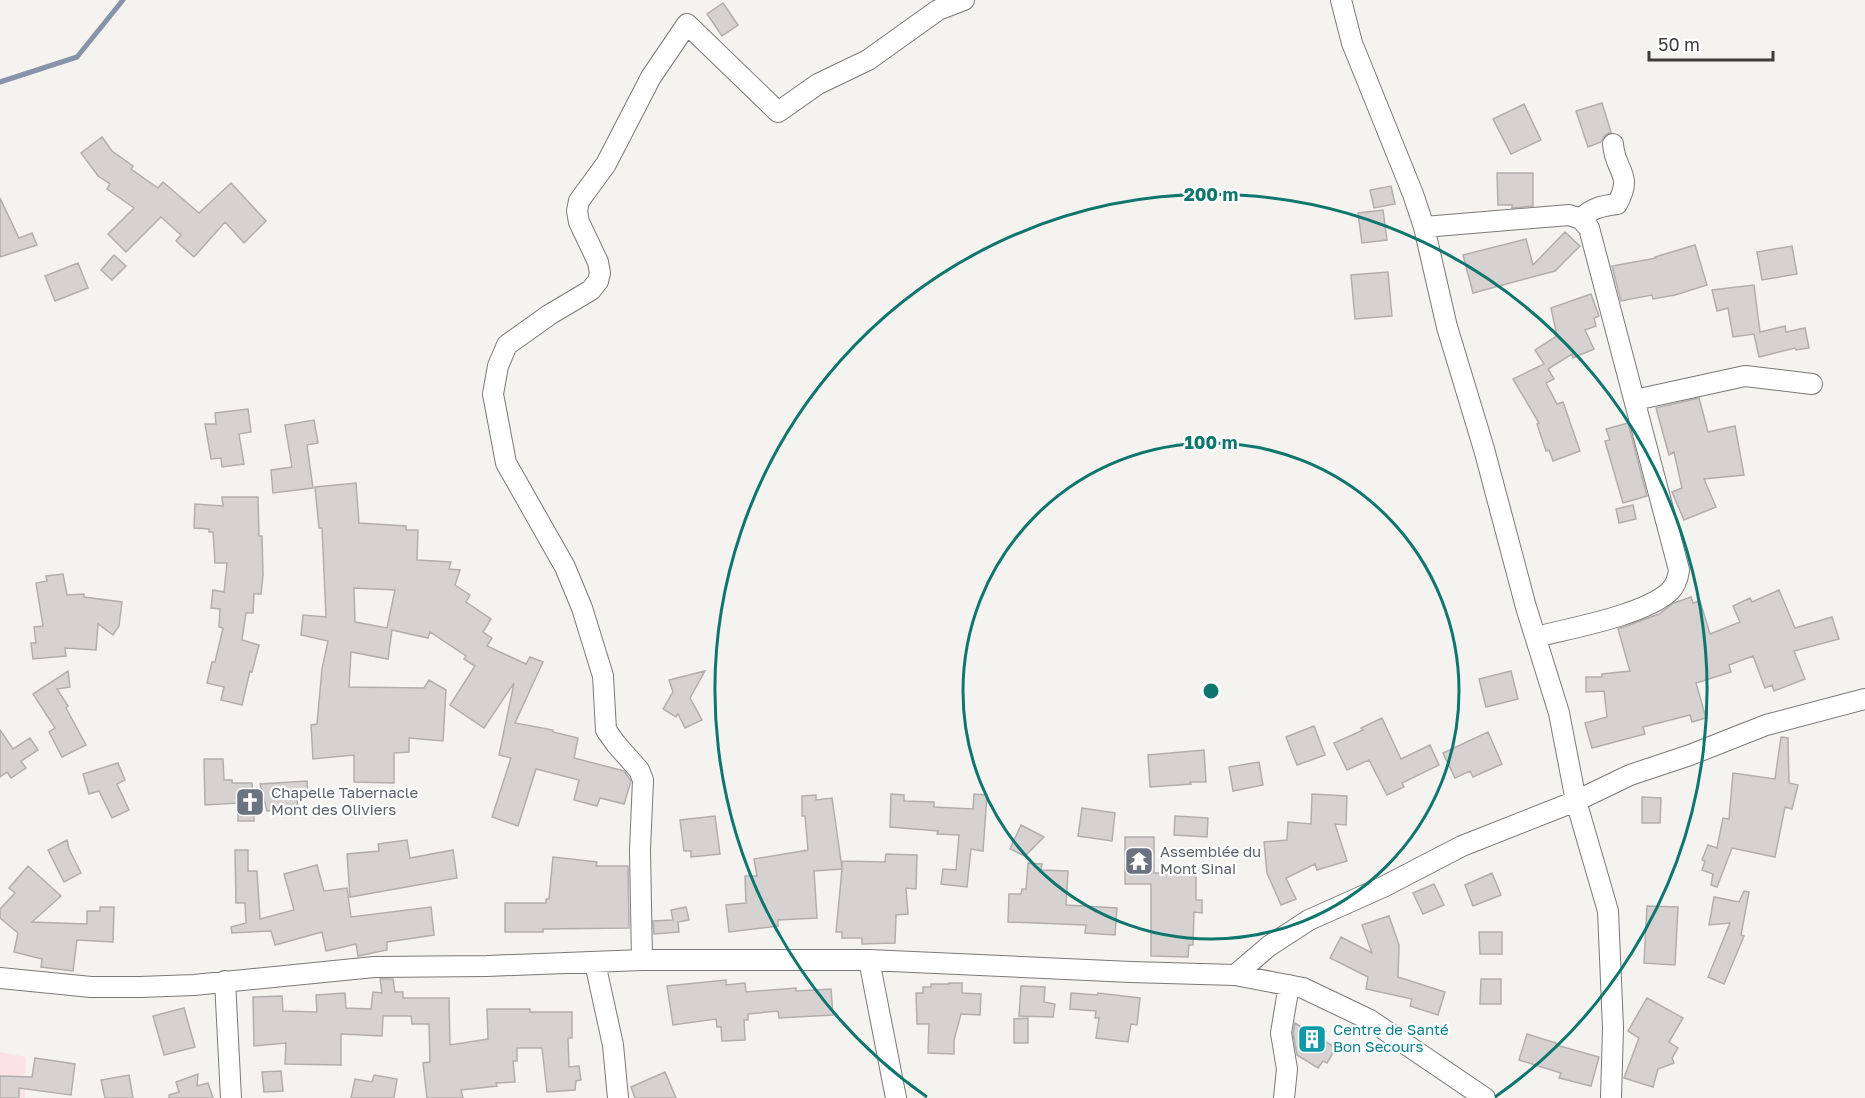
<svg xmlns="http://www.w3.org/2000/svg" width="1865" height="1098" font-family="'Golos Text',sans-serif">
<style>
.education{fill:#fde2e5}
.lines{fill:none;stroke-linecap:round;stroke-linejoin:round}
.stream{stroke:#8793a8;stroke-width:5}
.building{fill:#d6d2d1;stroke:#b2aead;stroke-width:1.5;fill-rule:evenodd}
.street-casing{stroke:#7b7977;stroke-width:22}
.street{stroke:#fff;stroke-width:20}
.ring{fill:none;stroke:#0f766e;stroke-width:3}
.labels{text-anchor:middle;stroke-width:4.5;stroke-linejoin:round;paint-order:stroke}
.worship-label{font-size:15px;fill:#5b616d;stroke:#fff;text-anchor:start}
.culture-label{font-size:15px;fill:#0d838f;stroke:#fff;text-anchor:start}
.centre{fill:#0f766e;stroke:#fff;stroke-width:3}
.ring-label{font-size:18px;text-anchor:middle;font-weight:bold;fill:#0f766e;stroke:#fff;stroke-width:4.5;stroke-linejoin:round;paint-order:stroke}
</style>
<rect width="100%" height="100%" fill="#f5f3f0"/>
<!-- education -->
<path class="education" d="M0 1052 26 1057 25 1098H0Z"/>
<g class="lines">
<!-- stream -->
<path class="stream" d="M0 82 77 57 123 0"/>
</g>
<!-- building -->
<path class="building" d="M723 3 738 25 722 36 707 14Z
M1602 103 1611 132 1605 135 1601 142 1588 147 1576 111Z
M1524 104 1541 140 1511 154 1493 119Z
M102 137 112 151 133 166 131 169 158 188 163 182 199 213 231 183 266 221 244 243 225 222 194 257 176 241 181 235 161 217 126 252 108 234 134 208 107 189 110 184 98 176 81 153Z
M1497 173H1533V206L1512 208V205H1498Z
M1391 186 1395 204 1374 208 1370 190Z
M0 198 19 238 32 233 37 245 0 257Z
M1383 210 1387 240 1362 243 1358 213Z
M1565 232 1580 246 1555 271 1473 293 1463 255 1526 239 1533 265Z
M1695 245 1707 285 1675 295 1653 299 1652 295 1621 301 1612 266 1656 258 1655 257Z
M1792 246 1797 274 1762 280 1757 252Z
M114 255 126 266 112 280 101 270Z
M78 263 88 288 55 301 45 276Z
M1388 272 1392 316 1355 319 1351 275Z
M1754 285 1760 332 1785 326 1786 332 1805 328 1809 348 1796 350 1795 348 1759 357 1754 334 1733 337 1728 308 1717 311 1712 290Z
M1591 294 1599 316 1594 318 1596 326 1585 330 1594 349 1573 358 1572 354 1548 369 1554 379 1546 383 1557 404 1563 402 1580 451 1553 461 1549 450 1546 451 1537 424 1539 423 1513 379 1544 364 1535 350 1557 336 1551 308Z
M1699 398 1708 432 1735 426 1744 475 1704 479 1716 507 1684 520 1672 492 1682 488 1674 452 1669 455 1656 408Z
M248 409 251 432 239 434 244 464 222 467 221 458 211 459 205 424H216L215 413Z
M314 420 318 443 307 445 313 488 273 493 271 470 292 467 285 425Z
M1628 423 1647 496 1623 503 1605 441 1610 440 1606 429Z
M356 483 359 523 406 526V530H418L417 560 451 562 449 569 460 570 455 585 470 595 466 602 491 619 483 632 492 638 487 646 526 664 530 657 543 662 515 723 553 730V732L578 738 574 758 624 771 631 781 624 804 600 798 597 806 574 800 579 780 536 769 518 826 492 817 511 758 499 755 514 683 484 728 450 705 475 666 464 659 466 656 430 632 428 638 392 630 388 659 351 652 349 687 424 688 429 680 446 690 443 741 409 738V752L394 753V783L354 782V755L313 759 311 725 317 724 322 669 328 641 301 635 303 615 326 617 322 528H319L315 487ZM354 588 395 590 387 628 355 622Z
M222 497H258L259 536H262L263 575 261 594H254L253 613H246L242 640 259 645 252 672 250 671 242 705 221 700 224 687 207 683 212 662H215L223 628 219 627 220 609 211 608 213 590 224 592 227 563H215L213 532H209V529L194 528 195 504 223 506Z
M1633 505 1636 519 1619 523 1616 509Z
M63 574 67 595 84 594V597L122 602 119 626 113 635 98 624 96 650 65 648 66 656 33 659 31 643H36L34 627 43 626 36 583 47 581 46 576Z
M1779 590 1795 628 1832 617 1839 639 1794 651 1805 679 1774 691 1772 685 1765 688 1753 656 1729 665 1731 672 1696 683 1706 718 1692 722 1690 715 1643 727 1645 734 1592 748 1585 723 1607 717 1604 691 1586 692V677H1602V674L1630 671 1618 629 1659 614 1674 603 1691 597 1693 603 1700 601 1710 634 1740 622 1733 606 1750 598 1752 602Z
M68 671 70 687 57 689 68 706 66 708 86 745 62 757 49 732 55 728 33 694Z
M705 671 690 698 702 720 685 728 678 714 676 717 663 709 673 692 669 680Z
M1511 671 1518 699 1486 707 1479 679Z
M1382 718 1401 759 1430 745 1439 765 1402 783 1404 787 1387 795 1369 760 1347 770 1334 743 1363 730 1361 728Z
M1314 726 1325 755 1297 765 1286 737Z
M0 730 13 749 30 738 38 750 21 761 26 768 11 778 7 772 0 777Z
M1488 732 1502 764 1473 777 1470 771 1455 778 1443 753Z
M1781 737 1788 738 1789 783 1798 785 1792 809 1785 807 1775 857 1732 848 1717 887 1711 885 1713 874 1702 870 1705 861 1702 860 1708 845 1717 848 1723 818 1729 819 1733 773 1775 779Z
M1204 750 1206 782H1190L1191 784 1150 787 1148 755Z
M204 759H223L224 780H232V783H252L254 821H238V803L205 805Z
M1259 762 1263 785 1233 791 1229 767Z
M118 763 125 780 117 784 129 810 112 818 99 791 89 794 83 774Z
M307 781 308 798 297 799 298 808 267 811 260 784Z
M891 794 904 795V801L934 802V807L973 809 974 794 987 795 983 851 971 849 967 887 941 884 943 869 956 870 959 835 937 834 938 831 890 827Z
M1312 794 1347 796 1346 825 1335 824 1347 861 1317 870 1315 864 1286 878 1296 899 1281 905 1267 873 1264 842 1287 840 1288 822 1311 824Z
M816 795V800L832 798 842 868V861L885 862 886 854 917 855 916 889 906 888 908 914 896 915 895 943 862 944V938H842V932H836L842 869 814 871 817 918 778 920V926L729 932 726 905 746 903 745 876H757L754 859 808 850 805 816H802V796Z
M1642 797 1661 798 1660 823H1642Z
M1082 808 1115 813 1112 841 1078 836Z
M715 816 720 854 691 857V851H684L680 820Z
M1175 816 1208 818 1207 837 1174 835Z
M1021 825 1044 837 1025 856 1010 849Z
M1125 837H1154V873H1196V900H1202V913L1194 912 1193 945H1189L1188 957 1151 956V884H1125Z
M67 840 69 849 81 873 64 882 48 850Z
M407 840 410 858 453 850 457 878 350 897 347 854 379 851 378 844Z
M235 850H248V871H257L260 919 294 910 284 874 317 865 324 891 347 888 351 917 431 907 434 935 387 942V950L358 956 356 944 326 951 322 932 275 945 271 931 232 933 231 927 246 923 245 903H236Z
M553 857 597 862 596 866H628L629 928 543 929V932H505V903H546V899H549Z
M1028 863 1042 864 1041 870 1068 871 1066 905 1117 908 1115 935 1085 933 1086 925 1008 922 1009 894H1021L1022 889H1026Z
M28 866 61 896 32 922 87 924V911H100V907H114L113 942 77 940 73 971 41 967 42 959 14 952 18 933 0 918V909L15 893 9 888Z
M1492 873 1501 895 1473 906 1465 885Z
M1434 884 1444 905 1423 914 1413 893Z
M1744 891 1749 892 1741 935 1744 936 1724 984 1708 977 1730 923 1709 925 1714 897 1739 902Z
M1647 906 1678 907 1675 965 1644 963Z
M686 907 689 920 678 922 679 932 654 934 653 921 673 920 671 910Z
M1389 916 1399 945 1398 977 1445 992 1438 1015 1410 1006 1412 999 1366 989 1368 977 1330 958 1341 937 1372 953 1362 925Z
M1479 932H1502V954H1480Z
M380 979H393L395 992H403V998H449L450 1045 488 1039 487 1009H530V1012H572V1038H568L569 1067 579 1066 581 1080 576 1081 575 1090 547 1092 542 1048H517V1061H513L515 1082 496 1083 497 1086 461 1090 463 1098H427L423 1063 430 1062 429 1024H412L411 1016H383L382 1036 341 1034V1065L285 1064 286 1043 254 1046 253 997 282 996 283 1011 317 1012 316 995 345 993 346 1008 371 1009 373 992 382 993Z
M1481 979H1501V1004H1480Z
M726 980V985L745 983 746 992 796 988V991L831 989 833 1015 779 1018 778 1011 748 1014V1020H744L745 1040 722 1041 721 1027H717L716 1019 673 1025 667 986Z
M949 983H962V993L981 994 980 1015 961 1014 954 1040V1054L928 1053 929 1024H917L916 993H923V987H931V984H949Z
M1021 986 1045 987 1044 1002 1055 1004 1053 1017 1019 1016Z
M1071 993 1097 995 1098 993 1140 998 1137 1025 1131 1024 1128 1042 1096 1038 1099 1018H1095L1096 1011 1070 1009Z
M1647 998 1683 1018 1669 1042 1678 1048 1672 1058 1674 1063 1658 1069 1653 1087 1624 1078 1639 1038 1628 1031Z
M184 1008 195 1047 164 1055 153 1016Z
M1028 1018V1043H1014V1019Z
M1295 1023 1336 1048 1327 1063 1323 1061 1318 1068 1297 1055 1293 1033Z
M1527 1034 1556 1043V1045L1599 1057 1591 1086 1559 1078 1561 1073 1519 1060Z
M35 1058 75 1064 71 1095 19 1088V1098H0V1076L32 1077Z
M281 1071 283 1091 264 1092 262 1072Z
M665 1072 676 1098H635L631 1087Z
M198 1074 197 1086 208 1083 213 1098H169V1095L179 1092 176 1082Z
M129 1075 133 1098H105L101 1080Z
M374 1075 397 1079 394 1098H351L355 1079 372 1082Z"/>
<g class="lines">
<!-- street casing -->
<g class="street-casing">
<path id="street" d="M1341 0 1352 43 1413 194 1424 227 1447 327 1484 449 1526 607 1559 713 1576 801 1608 911 1613 1028 1611 1098
M1581 219C1591 208 1602 206 1617 204 1634 174 1615 172 1613 144
M1424 227 1569 215 1581 219 1589 228 1679 570C1678 578 1676 585 1670 591 1645 615 1571 628 1536 637
M1635 400 1745 376 1812 384
M642 960 640 850 643 780 639 770 616 744 606 730 603 676 582 608 565 567 506 463 493 394 498 366 507 345 549 315 591 290 598 281 600 273 598 262 579 222 577 211 579 201 606 164 651 77 687 24 778 112 818 84 868 60 938 10 964 0
M869 960 896 1098
M595 963 613 1045 618 1098
M1235 975 1269 946 1309 920 1383 887 1462 846 1576 801 1630 775 1690 755 1766 725 1865 699
M0 978 91 987H140L194 985 374 967 487 966 642 960H869L1131 972 1235 975 1303 988 1370 1020 1485 1098
M225 981 231 1098
M1284 1098 1287 1069 1281 1033 1289 985"/>
</g>
<!-- street -->
<use href="#street" class="street"/>
</g>
<!-- distance rings -->
<g class="ring">
<circle cx="1211" cy="691" r="248"/>
<path d="M927 1097A496 496 0 1 1 1495 1097"/>
</g>
<!-- icons -->
<defs>
<g id="church-square" transform="scale(1.5)"><rect x="-9" y="-9" width="18" height="18" rx="4" fill="#6b7280" stroke="#fff"/><path d="M-1.2-6h2.4v3.5h3.3v2.4h-3.3V6h-2.4V-.1h-3.3v-2.4h3.3Z" fill="#fff"/></g>
<g id="temple-square" transform="scale(1.5)"><rect x="-9" y="-9" width="18" height="18" rx="4" fill="#6b7280" stroke="#fff"/><path d="M0-6L5-2H3V0L6.5 2.5H4V6H1.5V3h-3V6H-4V2.5H-6.5L-3 0V-2H-5Z" fill="#fff"/></g>
<g id="building-square" transform="scale(1.5)"><rect x="-9" y="-9" width="18" height="18" rx="4" fill="#0f9aa8" stroke="#fff"/><path d="M-4-6H4V6H1V3H-1V6H-4ZM-2.5-4.3h1.7v1.8h-1.7ZM.8-4.3h1.7v1.8H.8ZM-2.5-1h1.7V.8h-1.7ZM.8-1h1.7V.8H.8Z" fill="#fff"/></g>
</defs>
<g fill-rule="evenodd">
<use href="#church-square" x="250" y="802"/>
<use href="#temple-square" x="1139" y="861"/>
<use href="#building-square" x="1312" y="1039"/>
</g>
<g class="labels">
<!-- worship labels -->
<g class="worship-label">
<text x="271" y="798">Chapelle Tabernacle<tspan x="271" dy="17">Mont des Oliviers</tspan></text>
<text x="1160" y="857">Assemblée du<tspan x="1160" dy="17">Mont Sinai</tspan></text>
</g>
<!-- culture labels -->
<g class="culture-label">
<text x="1333" y="1035">Centre de Santé<tspan x="1333" dy="17">Bon Secours</tspan></text>
</g>
</g>
<circle cx="1211" cy="691" r="9" class="centre"/>
<g class="ring-label">
<text x="1211" y="201">200 m</text>
<text x="1211" y="449">100 m</text>
</g>
<!-- scale -->
<path d="M1649 51v9h124v-9" fill="none" stroke="#3e3d3c" stroke-width="3"/>
<text x="1658" y="51" font-size="18" fill="#3e3d3c" stroke="#ffffff" stroke-width="4.5" paint-order="stroke">50 m</text>
</svg>
